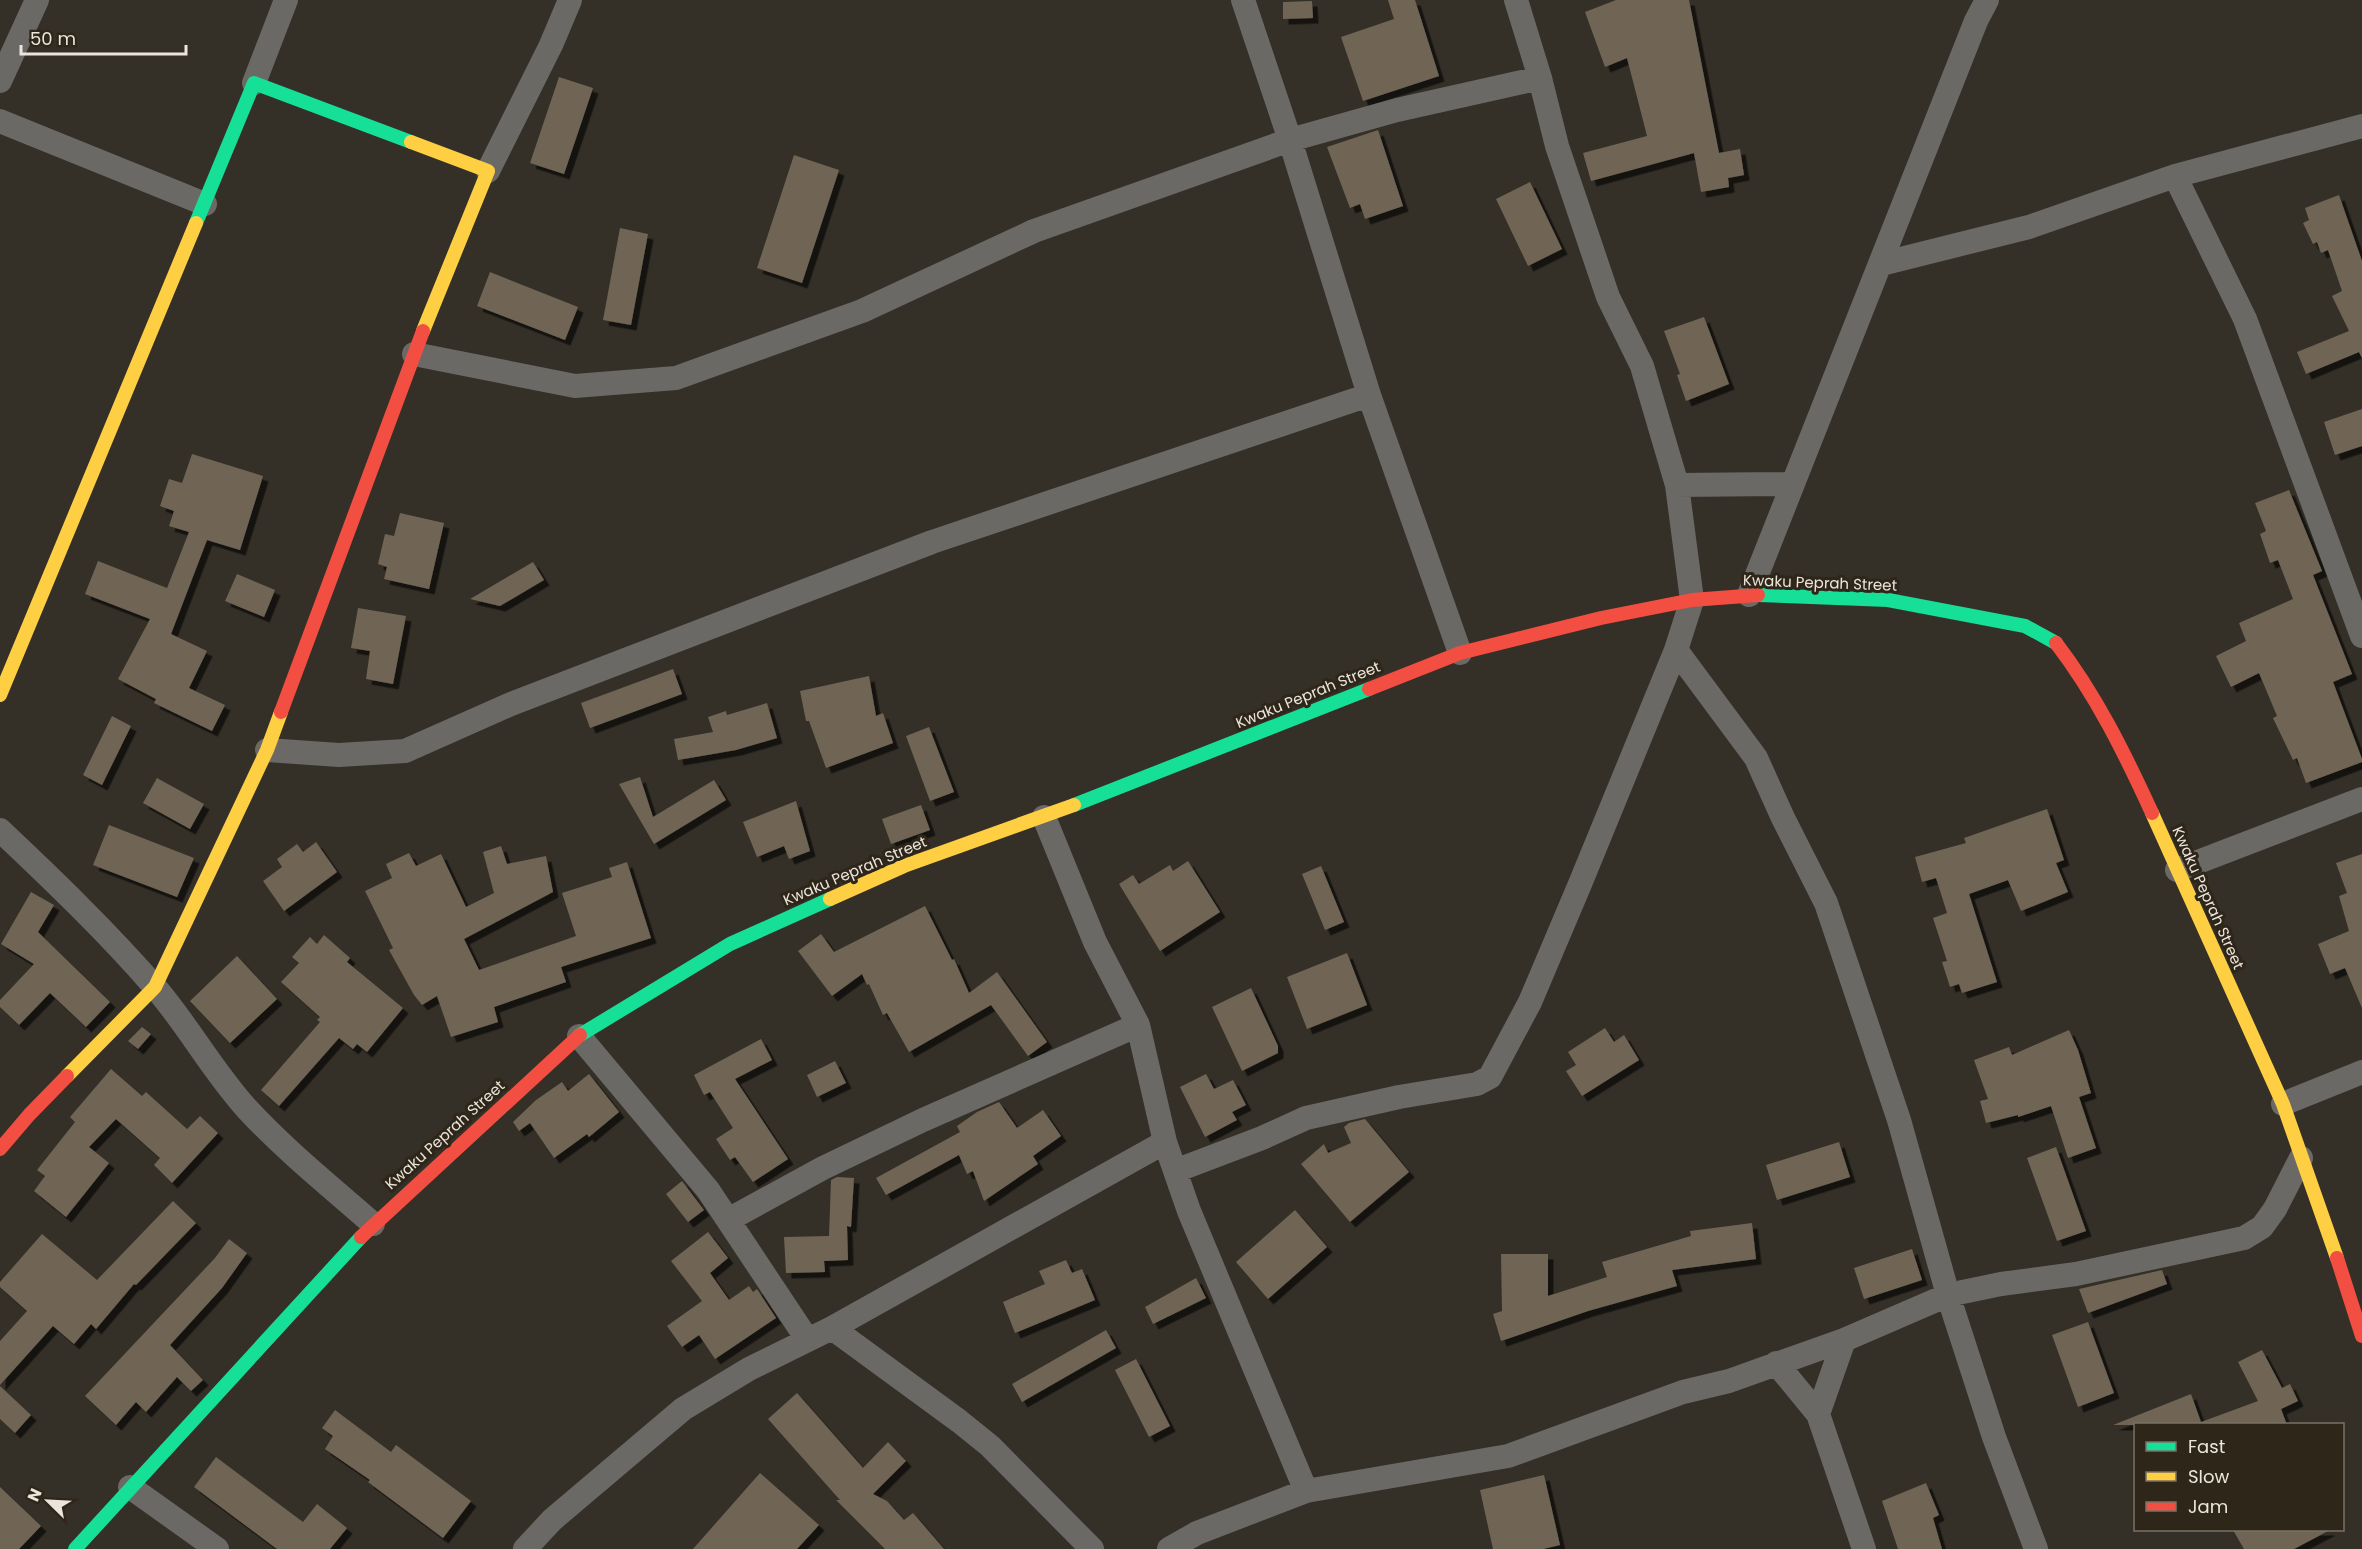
<svg xmlns="http://www.w3.org/2000/svg" width="2362" height="1549" font-family="Poppins,sans-serif">
<style>
.building{fill:#6f6555;filter:url(#shadow)}
.lines{fill:none;stroke-linecap:round;stroke-linejoin:round}
.street{stroke:#6a6966;stroke-width:24}
.fast{stroke:#16e098;stroke-width:14}
.slow{stroke:#ffcf43;stroke-width:14}
.jam{stroke:#f24e42;stroke-width:14}
.labels{text-anchor:middle;stroke-width:6;stroke-linejoin:round;paint-order:stroke}
.street-label{font-size:15px;fill:#ebe5dc;stroke:#2e2619}
</style>
<defs>
<filter id="shadow"><feDropShadow dx="5.5" dy="5.5" stdDeviation="0" flood-color="#0009"/></filter>
</defs>
<rect width="100%" height="100%" fill="#342f27"/>
<!-- building -->
<path class="building" d="M1388 0H1415L1439 76 1363 101 1341 37 1394 19Z
M1616 0H1689L1719 153 1740 149 1744 175 1728 178 1729 187 1701 192 1694 153 1591 181 1583 153 1647 136 1627 58 1605 67 1585 12Z
M1312 1 1313 18 1283 19V2Z
M559 77 593 88 564 174 530 163Z
M1378 130 1403 206 1365 219 1360 204 1350 208 1327 147Z
M794 155 839 170 802 283 757 268Z
M1530 182 1562 249 1528 266 1496 199Z
M2339 195 2362 261V358L2359 352 2306 374 2297 352 2349 331 2332 296 2342 291 2328 250 2321 253 2317 242 2313 244 2303 223 2309 220 2305 208Z
M620 228 648 234 631 325 603 320Z
M490 272 578 307 565 340 477 306Z
M1704 317 1729 384 1686 401 1677 375 1680 374 1664 331Z
M2362 409V446L2335 455 2324 422Z
M192 454 263 476 240 550 207 540 171 634 207 651 189 688 225 705 212 731 154 703 156 699 118 679 150 619 85 594 98 561 167 588 189 532 169 526 174 511 160 506 169 479 182 483Z
M2289 490 2322 571 2313 575 2352 674 2333 682 2362 759V762L2306 783 2297 758 2293 760 2273 718 2277 716 2259 673 2231 687 2216 656 2246 641 2239 623 2293 599 2278 560 2270 563 2260 534 2266 531 2255 503Z
M400 513 444 523 429 589 384 579 387 567 378 564 385 534 394 536Z
M533 562 544 580 500 606 470 599Z
M237 574 275 590 264 617 225 601Z
M358 608 406 616 393 684 366 679 370 651 351 648Z
M673 669 682 694 590 728 581 703Z
M869 676 876 716 883 713 893 743 826 768 809 721H806L800 691Z
M767 703 777 738 736 750 678 760 674 739 713 732 708 717 726 711 727 715Z
M112 716 131 726 102 785 83 775Z
M929 727 954 792 930 801 906 736Z
M640 777 653 817 714 780 726 800 654 844 619 784Z
M157 778 204 804 190 829 143 803Z
M796 801 810 851 789 859 784 846 757 857 743 822Z
M921 805 930 830 891 844 882 819Z
M2047 809 2064 860 2056 863 2068 892 2021 911 2008 880 1969 894 1997 982 1962 993 1959 984 1950 987 1942 962 1947 961 1933 918 1947 913 1936 878 1922 882 1915 857 1966 843 1964 838Z
M109 825 194 858 177 897 93 865Z
M316 842 337 872 284 911 263 881 282 867 277 859 297 844 303 852Z
M501 846 507 864 546 856 553 892 464 939 479 970 576 936 562 893 612 877 609 868 627 862 651 938 561 967 566 982 494 1007 498 1022 451 1037 437 996 422 1005 414 995 389 950 393 948 365 891 392 878 386 864 409 853 416 866 441 854 466 907 494 893 483 852Z
M2362 854V1008L2345 968 2330 974 2318 944 2349 931 2339 896 2347 893 2336 863Z
M1188 861 1220 912 1160 951 1119 884 1133 875 1139 884 1170 865 1173 871Z
M1321 866 1344 922 1325 930 1302 874Z
M31 892 54 905 38 932 110 1002 86 1027 50 993 19 1025 0 1007V1000L34 964 1 944Z
M925 906 952 960 954 959 969 993 997 972 1047 1042 1028 1056 991 1005 909 1052 887 1013 883 1015 869 984 867 985 862 974 832 996 798 951 821 934 834 952Z
M324 935 350 958 347 962 403 1008 367 1052 357 1044 353 1049 339 1038 279 1106 261 1090 320 1022 317 1020 320 1017 281 982 299 963 292 957 310 937 317 944Z
M1347 953 1367 1005 1307 1029 1287 977Z
M237 956 277 999 230 1043 190 1001Z
M1251 988 1278 1046V1053L1242 1071 1212 1007Z
M142 1027 151 1034 138 1049 128 1041Z
M1605 1028 1614 1042 1624 1035 1639 1060 1582 1096 1566 1071 1576 1065 1568 1052Z
M2069 1030 2078 1050 2091 1093 2079 1097 2096 1148 2068 1158 2051 1106 2018 1117V1115L1986 1123 1980 1101 1988 1099 1974 1060 2009 1047 2012 1055Z
M761 1039 772 1060 735 1079 788 1159 753 1182 735 1157 730 1160 716 1139 733 1128 710 1092 704 1095 694 1075Z
M835 1061 846 1083 817 1097 807 1075Z
M111 1069 142 1096 146 1092 187 1129 200 1116 218 1133 172 1183 154 1165 160 1158 116 1119 89 1147 109 1163 66 1217 34 1191 45 1176 37 1170 75 1122 70 1117Z
M589 1074 619 1112 589 1137 587 1134 554 1158 530 1123 519 1131 513 1122 536 1100 562 1082 568 1091Z
M1206 1074 1214 1089 1233 1080 1246 1105 1232 1112 1237 1120 1205 1137 1180 1087Z
M999 1102 1017 1128 1043 1110 1061 1136 1033 1156 1038 1164 984 1201 973 1171 967 1174 959 1155 886 1195 876 1178 960 1132 957 1126 977 1112Z
M1365 1119 1409 1172 1350 1222 1301 1164 1324 1144 1328 1153 1351 1143 1344 1127 1349 1123Z
M1839 1142 1850 1177 1777 1200 1766 1165Z
M2056 1147 2086 1231 2057 1241 2027 1158Z
M837 1177 854 1178 851 1227 847 1226 848 1260 824 1261 825 1272 786 1273 784 1237 829 1236 831 1180Z
M682 1181 704 1210 688 1222 666 1194Z
M173 1201 196 1223 136 1285 134 1284 96 1329 91 1324 74 1344 53 1326 0 1385V1341L27 1311 0 1287V1282L42 1234 97 1280Z
M1295 1210 1327 1247 1268 1299 1236 1262Z
M1752 1223 1756 1259 1672 1270 1677 1286 1588 1311 1501 1341 1493 1314 1502 1311 1501 1254H1548V1296L1607 1277 1602 1262 1691 1236 1690 1231Z
M708 1232 728 1258 710 1273 729 1300 749 1286 753 1292 757 1289 776 1318 715 1359 699 1335 682 1347 667 1326 702 1301 671 1261Z
M229 1239 247 1253 222 1288 170 1345 203 1380 191 1391 177 1377 146 1412 136 1402 116 1425 85 1396 215 1258Z
M1912 1249 1922 1280 1864 1299 1854 1268Z
M1066 1260 1072 1273 1082 1269 1095 1300 1015 1333 1003 1302 1045 1284 1039 1271Z
M2162 1270 2167 1284 2088 1313 2079 1289Z
M1196 1278 1206 1298 1153 1324 1145 1307Z
M2088 1322 2114 1393 2078 1407 2052 1335Z
M1106 1330 1116 1348 1022 1402 1012 1384Z
M2262 1350 2282 1388 2290 1384 2298 1401 2281 1409 2287 1425H2113L2191 1394 2201 1422 2258 1401 2238 1362Z
M1136 1359 1170 1426 1149 1437 1115 1370Z
M0 1386 31 1415 15 1433 0 1419Z
M797 1393 863 1468 888 1442 906 1461 873 1494 887 1501 904 1520 913 1513 944 1549H885L836 1500H840L768 1419Z
M335 1410 391 1452 396 1445 471 1501 443 1538 368 1482 370 1480 325 1449 333 1436 322 1428Z
M216 1457 303 1522 317 1504 347 1528 330 1549H277L194 1487Z
M760 1473 819 1525 797 1549H693Z
M1544 1475 1560 1545 1543 1549H1493L1480 1490Z
M1926 1483 1939 1515 1933 1518 1942 1549H1898L1882 1501Z
M0 1487 41 1526 19 1549H0Z
M2233 1530H2330L2294 1549H2244Z"/>
<g class="lines">
<!-- street -->
<path class="street" d="M1243 0 1290 140 1369 395 1460 653
M0 81 37 0
M254 83 286 0
M0 121 205 204
M488 171 551 45 570 0
M2175 176 2245 319 2362 636
M1881 264 2029 227 2175 176 2362 126
M414 354 575 386 676 378 862 311 1034 231 1290 140 1397 110 1540 78
M1677 485 1793 484
M1749 595 1976 21 1987 0
M1676 650 1756 758 1783 818 1826 903 1899 1120 1948 1295 1994 1437 2036 1549
M267 750 339 755 405 751 511 704 932 542 1369 395
M0 830C53 880 106 931 154 986 188 1025 213 1072 248 1110 286 1151 331 1187 373 1224
M2177 870 2362 799
M1138 1025 1165 1142 1189 1211 1306 1491
M579 1036 708 1190 807 1339
M2283 1104 2362 1072
M1175 1171 1262 1138 1306 1118 1399 1097 1477 1084 1490 1077 1530 1002 1580 884 1676 650 1692 600 1677 485 1642 366 1608 297 1557 146 1540 78 1516 0
M728 1220 823 1168 923 1120 1138 1025 1095 942 1044 817
M832 1328 959 1421 990 1446 1092 1549
M1776 1363 1818 1414 1864 1549
M1818 1414 1844 1340
M130 1487 217 1549
M525 1549 552 1520 683 1409 749 1369 832 1328 1165 1142
M1169 1549 1197 1533 1306 1491 1508 1456 1683 1392 1729 1381 1844 1340 1948 1295 2001 1284 2076 1274 2244 1238 2262 1227 2275 1209 2301 1158"/>
<!-- fast -->
<path class="fast" d="M196 223 254 83 411 142
M1758 595 1888 600 2025 626 2056 643
M1074 805 1369 689
M580 1035 730 944 830 899
M75 1549 361 1237"/>
<!-- slow -->
<path class="slow" d="M411 142 488 171 423 331
M0 695 196 223
M2152 813 2283 1104 2337 1258
M830 899 904 866 1074 805
M67 1076 155 987 267 750 281 712"/>
<!-- jam -->
<path class="jam" d="M2056 643C2096 695 2125 754 2152 813
M1369 689 1460 653 1601 618 1692 600 1758 595
M281 712 423 331
M0 1149 29 1115 67 1076
M361 1237 580 1035
M2337 1258 2362 1336"/>
</g>
<g class="labels">
<!-- street labels -->
<g class="street-label">
<text transform="translate(1820 583) rotate(2)" y="5">Kwaku Peprah Street</text>
<text transform="translate(1308 695) rotate(-22)" y="5">Kwaku Peprah Street</text>
<text transform="translate(855 871) rotate(-23)" y="5">Kwaku Peprah Street</text>
<text transform="translate(2208 898) rotate(66)" y="5">Kwaku Peprah Street</text>
<text transform="translate(445 1135) rotate(-42)" y="5">Kwaku Peprah Street</text>
</g>
</g>
<!-- legend -->
<rect x="2134" y="1423" width="210" height="108" fill="#2e2619" stroke="#7a7267" stroke-width="1.5"/>
<rect x="2146" y="1442" width="30" height="9" fill="#16e098" stroke="#7a7267" stroke-width="1.5"/>
<text x="2188" y="1453" font-size="18" fill="#ebe5dc">Fast</text>
<rect x="2146" y="1472" width="30" height="9" fill="#ffcf43" stroke="#7a7267" stroke-width="1.5"/>
<text x="2188" y="1483" font-size="18" fill="#ebe5dc">Slow</text>
<rect x="2146" y="1502" width="30" height="9" fill="#f24e42" stroke="#7a7267" stroke-width="1.5"/>
<text x="2188" y="1513" font-size="18" fill="#ebe5dc">Jam</text>
<!-- north arrow -->
<g transform="translate(48 1501) rotate(294)" stroke="#2e2619" stroke-width="4.5" paint-order="stroke">
<path d="M0-4.5L10 22L0 15L-10 22Z" fill="#ebe5dc"/>
<text y="-9" font-size="16" font-weight="bold" text-anchor="middle" fill="#ebe5dc">N</text>
</g>
<!-- scale -->
<path d="M21 45v9h165v-9" fill="none" stroke="#ebe5dc" stroke-width="3"/>
<text x="30" y="45" font-size="18" fill="#ebe5dc" stroke="#2e2619" stroke-width="4.5" paint-order="stroke">50 m</text>
</svg>
